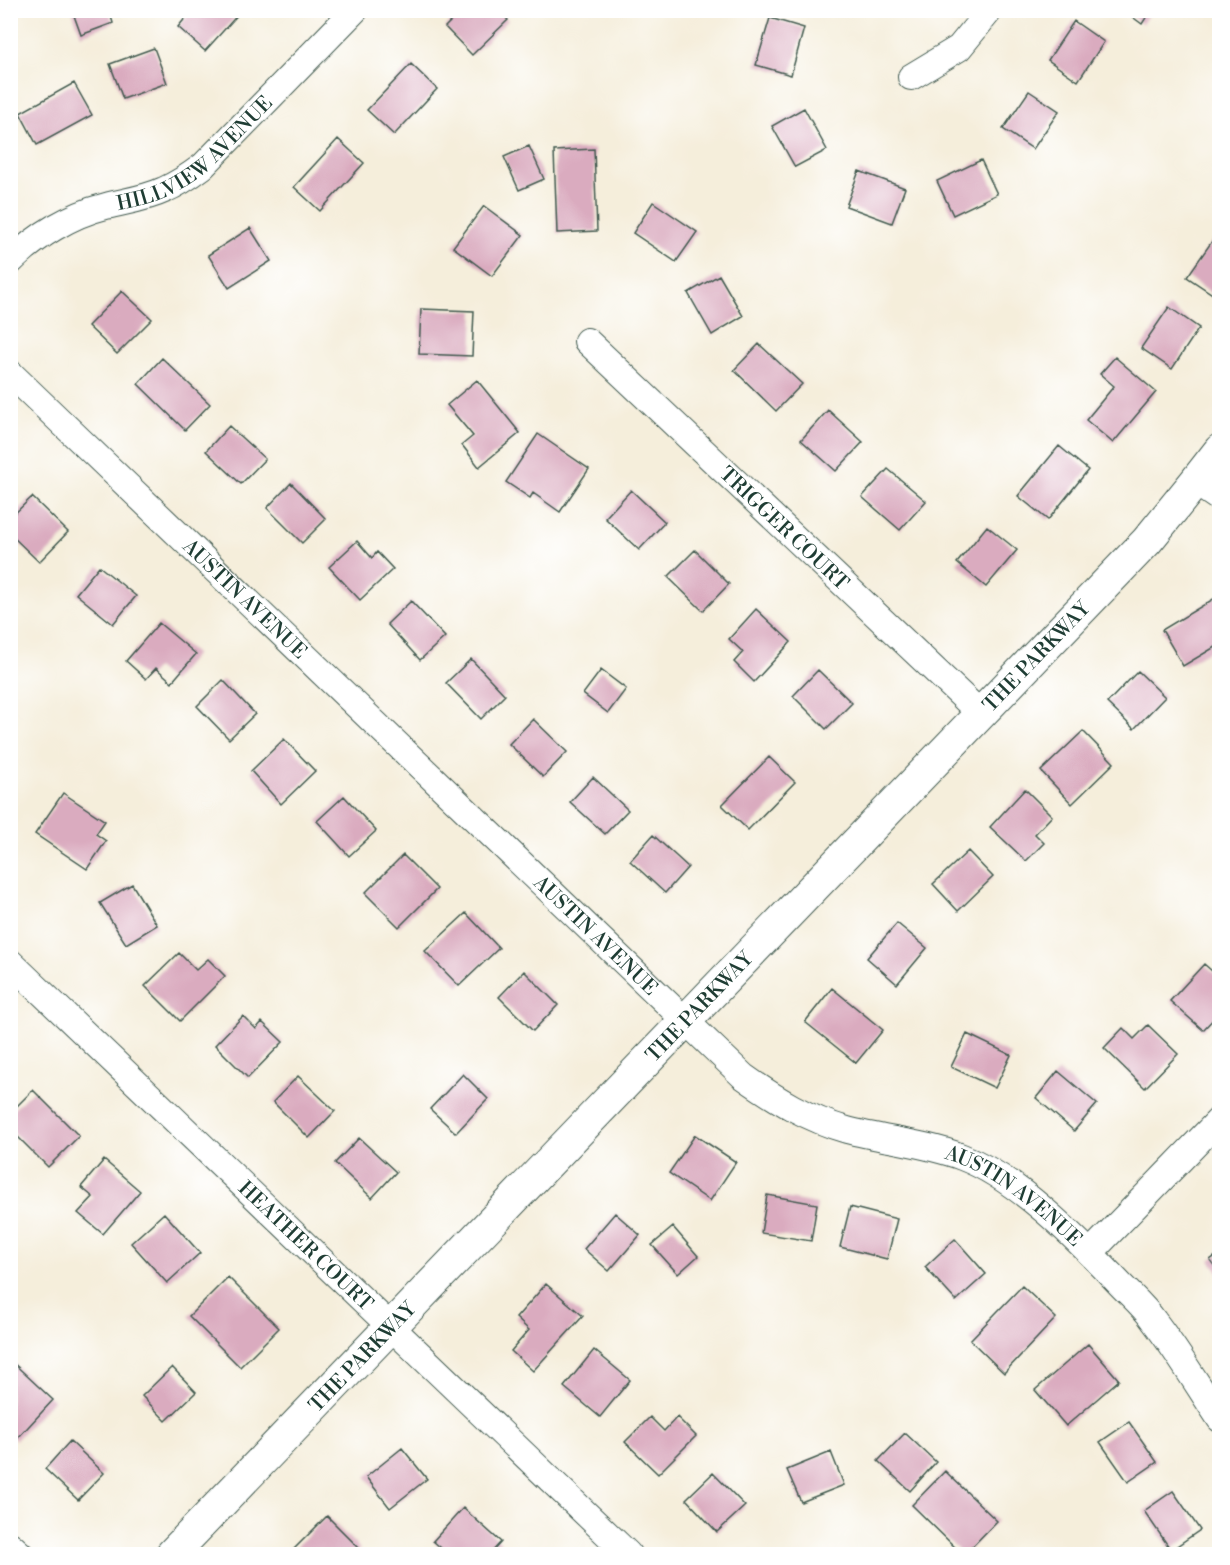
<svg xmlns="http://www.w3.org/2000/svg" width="1230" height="1565" font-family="'Libre Bodoni',serif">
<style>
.building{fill:#daabbf}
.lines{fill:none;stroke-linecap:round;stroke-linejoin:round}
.minor-casing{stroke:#3f584d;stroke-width:28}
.tertiary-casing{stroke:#3f584d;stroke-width:34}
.minor{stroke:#fff;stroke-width:26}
.tertiary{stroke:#fff;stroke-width:32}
.labels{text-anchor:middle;stroke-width:4.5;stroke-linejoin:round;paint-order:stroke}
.street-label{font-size:20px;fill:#1f3d34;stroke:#fff}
</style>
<rect width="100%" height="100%" fill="#fff"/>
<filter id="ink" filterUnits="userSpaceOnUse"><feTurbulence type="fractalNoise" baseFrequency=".0167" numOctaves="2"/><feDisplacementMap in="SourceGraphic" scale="12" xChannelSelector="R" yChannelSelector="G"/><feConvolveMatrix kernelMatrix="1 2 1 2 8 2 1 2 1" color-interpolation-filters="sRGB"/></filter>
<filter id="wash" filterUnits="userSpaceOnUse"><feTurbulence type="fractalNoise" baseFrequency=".008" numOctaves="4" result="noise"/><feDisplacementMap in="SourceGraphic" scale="24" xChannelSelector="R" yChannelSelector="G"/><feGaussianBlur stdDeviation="1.35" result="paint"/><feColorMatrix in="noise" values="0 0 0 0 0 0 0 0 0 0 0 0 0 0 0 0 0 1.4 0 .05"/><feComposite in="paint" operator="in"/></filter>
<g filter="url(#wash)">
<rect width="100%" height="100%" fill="#f5eedb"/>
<g id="blocks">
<!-- building -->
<path class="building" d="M72 10H109L113 23 81 35Z
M192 10H242L205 51 178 27Z
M462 10H498L508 20 472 55 445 27Z
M1123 10H1151L1142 24Z
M770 18 804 28 791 75 756 65Z
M1074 21 1104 42 1078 81 1048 60Z
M154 48 167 83 123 99 110 64Z
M411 64 437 89 394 135 367 110Z
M74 83 92 115 37 145 20 113Z
M1029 91 1059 111 1033 149 1003 129Z
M804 108 827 150 795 167 772 126Z
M338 139 364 163 320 211 294 187Z
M529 146 544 179 519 190 504 157Z
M594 149 597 231 557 233 554 151Z
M981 160 997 194 953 215 937 181Z
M859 171 905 188 892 223 846 206Z
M653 202 697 232 676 262 633 233Z
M484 206 523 235 492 276 453 247Z
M250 228 271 261 229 288 208 255Z
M1215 237 1220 240V294L1217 297 1187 277Z
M719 275 743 316 712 335 688 293Z
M122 291 152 319 117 354 88 326Z
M1169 307 1199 328 1172 369 1141 348Z
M421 309 474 311 472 356 419 354Z
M759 344 802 384 776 411 734 370Z
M1115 357 1156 392 1113 443 1086 420 1114 386 1100 374Z
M162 358 210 404 185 430 138 384Z
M477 380 520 433 479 467 462 445 473 436 447 405Z
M828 410 863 442 836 471 801 440Z
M229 426 265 459 241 484 206 451Z
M538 434 589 469 560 512 533 493 530 498 506 482Z
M1059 446 1088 470 1048 520 1018 496Z
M888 469 926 501 900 530 862 497Z
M291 483 326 519 302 543 267 508Z
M631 490 665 522 639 550 605 518Z
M32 497 68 532 39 562 10 534V518Z
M987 526 1017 550 986 587 957 563Z
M357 541 372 558 377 552 393 569 360 600 329 567Z
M695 550 729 584 703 611 668 577Z
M99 566 136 596 113 624 76 594Z
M1220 595V644L1183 666 1162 630Z
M411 601 445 637 420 660 387 624Z
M756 609 791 642 754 682 734 662 743 652 729 639Z
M159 623 196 654 172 682 156 668 146 679 126 661Z
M471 659 505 695 481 719 446 683Z
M601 670 626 689 608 713 583 694Z
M818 670 852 703 826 729 793 696Z
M1138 671 1165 697 1134 729 1107 703Z
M223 680 255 714 229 739 197 706Z
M533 719 567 752 543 777 509 744Z
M1083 731 1114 763 1072 804 1041 771Z
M284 739 315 771 281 804 251 771Z
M769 757 795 782 748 830 722 805Z
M593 777 628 810 605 834 570 802Z
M1025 789 1052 816 1035 834 1044 843 1026 861 990 827Z
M63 793 105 821 96 834 106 841 87 869 35 834Z
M344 796 376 831 349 856 317 821Z
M653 835 688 867 665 893 630 861Z
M968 851 993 877 958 911 933 884Z
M403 855 437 889 399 927 365 893Z
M132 884 157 925 126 944 100 903Z
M466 913 499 948 459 986 425 951Z
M897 923 927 948 897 984 867 958Z
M179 953 196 970 208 959 225 976 180 1021 145 986Z
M1204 964 1220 978V1012L1203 1030 1170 1001Z
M524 971 558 1005 533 1031 499 997Z
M832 988 883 1030 856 1063 805 1022Z
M243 1016 256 1029 262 1022 283 1042 248 1078 215 1045Z
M1148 1025 1178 1054 1145 1088 1104 1048 1123 1028 1134 1039Z
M967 1034 1011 1055 995 1088 951 1067Z
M1058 1071 1097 1104 1074 1131 1036 1098Z
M463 1074 488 1099 456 1133 430 1109Z
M298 1076 335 1111 309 1138 273 1102Z
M33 1090 79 1136 48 1167 10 1129V1113Z
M695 1135 736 1162 710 1201 669 1173Z
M359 1138 396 1172 372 1198 335 1163Z
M104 1160 140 1191 103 1234 78 1213 93 1197 81 1187Z
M767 1195 817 1204 811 1241 761 1233Z
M850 1207 897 1219 887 1259 840 1247Z
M164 1213 200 1253 167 1283 131 1243Z
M615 1213 640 1235 609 1271 584 1249Z
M673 1227 698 1256 678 1274 652 1245Z
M955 1239 986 1274 956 1301 925 1267Z
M1220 1253V1274L1210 1260Z
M228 1277 279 1328 240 1367 189 1316Z
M546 1284 583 1316 533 1371 511 1351 529 1330 516 1318Z
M1022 1286 1056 1318 1004 1373 970 1340Z
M1088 1344 1119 1380 1066 1426 1035 1390Z
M594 1350 630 1380 600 1417 564 1387Z
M10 1360 53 1400 16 1440 10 1435Z
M172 1367 196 1392 166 1421 142 1396Z
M650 1417 664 1431 677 1417 696 1436 658 1474 625 1442Z
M1129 1422 1157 1462 1128 1482 1100 1442Z
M905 1433 936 1462 910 1491 878 1461Z
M70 1441 104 1473 78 1500 45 1469Z
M402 1448 427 1479 390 1508 366 1477Z
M831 1452 844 1485 801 1502 787 1470Z
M945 1471 997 1521 965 1554H962L912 1505Z
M713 1473 745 1506 717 1532 686 1499Z
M1173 1491 1200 1530 1171 1550 1144 1511Z
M463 1508 501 1542 490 1554H448L433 1541Z
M327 1516 360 1549 354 1554H289Z"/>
</g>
</g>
<g filter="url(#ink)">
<use href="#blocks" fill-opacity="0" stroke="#3f584d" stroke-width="1.5"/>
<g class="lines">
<!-- minor casing -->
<g class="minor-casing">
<g id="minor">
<path d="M911 77 959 48 990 10"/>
<path id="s1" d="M10 262C36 236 70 215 106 206 125 201 145 199 164 190 178 184 191 175 203 166L355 10"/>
<path id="s2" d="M587 341 981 714"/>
<path id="s3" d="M10 373 743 1076C775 1099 808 1119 847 1130 885 1140 925 1143 962 1157 1017 1178 1076 1238 1117 1281 1129 1294 1144 1306 1154 1321 1178 1352 1198 1386 1220 1419"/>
<path d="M1195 482 1220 499"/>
<path id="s4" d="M10 962 628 1554"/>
<path d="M1090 1253 1220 1119"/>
<path d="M10 1545 20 1554"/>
</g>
</g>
<!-- tertiary casing -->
<g class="tertiary-casing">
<g id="tertiary">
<path id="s5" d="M172 1554 1147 541 1195 482 1220 450"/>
</g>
</g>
<!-- minor -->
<use href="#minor" class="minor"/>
<!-- tertiary -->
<use href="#tertiary" class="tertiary"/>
</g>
</g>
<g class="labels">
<!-- street labels -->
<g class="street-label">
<text dy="7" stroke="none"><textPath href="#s1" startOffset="218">HILLVIEW AVENUE</textPath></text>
<text dy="7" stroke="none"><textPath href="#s2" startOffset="272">TRIGGER COURT</textPath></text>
<text dy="7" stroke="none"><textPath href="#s3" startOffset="326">AUSTIN AVENUE</textPath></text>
<text dy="7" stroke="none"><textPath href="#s5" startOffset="1246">THE PARKWAY</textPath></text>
<text dy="7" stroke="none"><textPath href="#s3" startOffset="812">AUSTIN AVENUE</textPath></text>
<text dy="7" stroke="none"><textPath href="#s5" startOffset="760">THE PARKWAY</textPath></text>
<text dy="7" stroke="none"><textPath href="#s3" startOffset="1316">AUSTIN AVENUE</textPath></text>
<text dy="7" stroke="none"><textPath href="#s4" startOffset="410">HEATHER COURT</textPath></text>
<text dy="7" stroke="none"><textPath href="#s5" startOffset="274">THE PARKWAY</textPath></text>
</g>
</g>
<!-- margin -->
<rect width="1230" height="1565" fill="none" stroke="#fff" stroke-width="36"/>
</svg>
